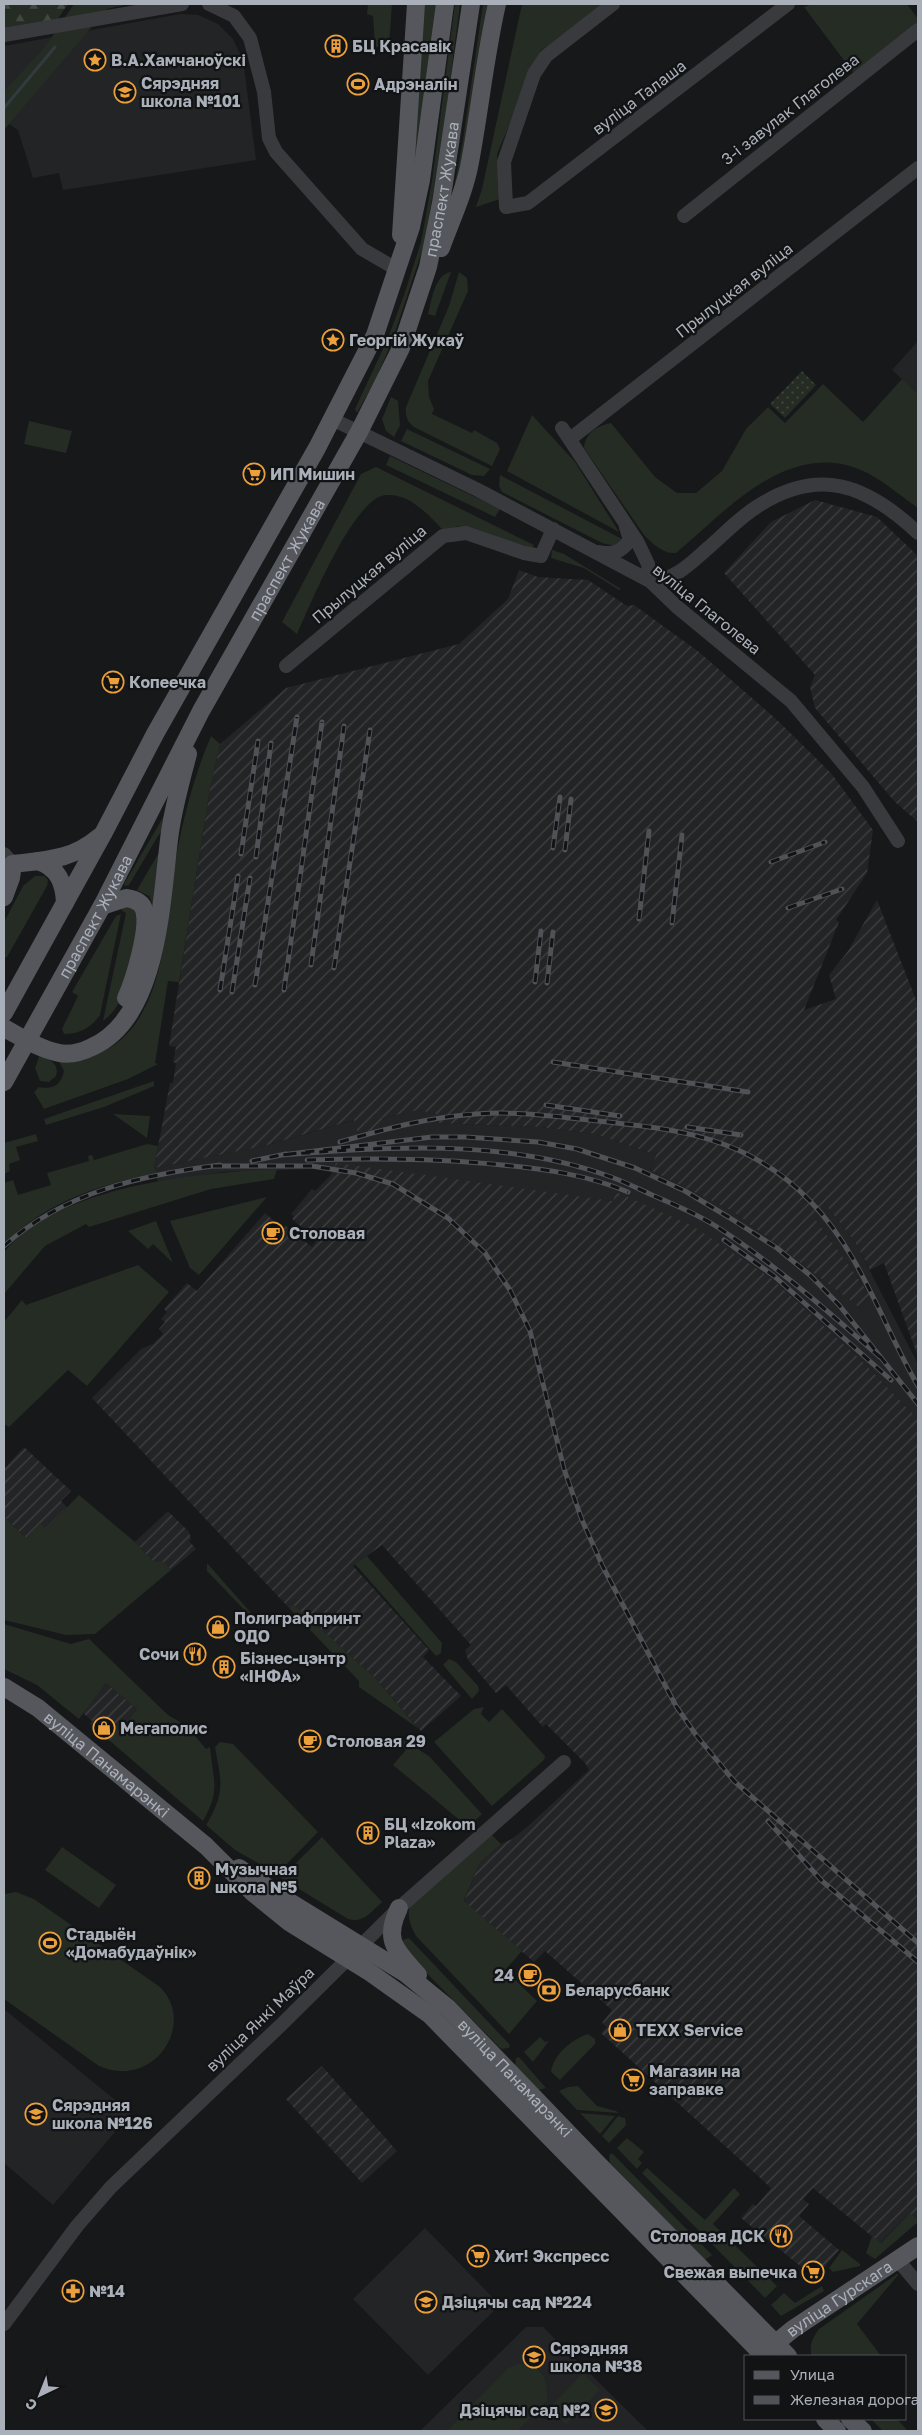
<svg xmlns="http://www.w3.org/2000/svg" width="922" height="2435" font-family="'Golos Text',sans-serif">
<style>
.built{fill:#232426}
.industrial{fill:url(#industrial-furrows)}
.grass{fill:#242c24}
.forest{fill:url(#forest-firs)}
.park{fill:url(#park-dots)}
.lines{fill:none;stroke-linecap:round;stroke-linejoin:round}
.stream{stroke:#303a3f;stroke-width:3}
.minor{stroke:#393a3e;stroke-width:14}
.major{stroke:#55575d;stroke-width:18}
.rail-casing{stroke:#505257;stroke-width:5}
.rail{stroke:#121314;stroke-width:3;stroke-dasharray:9;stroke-linecap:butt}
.labels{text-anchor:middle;stroke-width:4.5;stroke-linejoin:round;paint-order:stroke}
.poi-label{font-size:16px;font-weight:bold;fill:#aab0b9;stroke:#121314;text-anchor:start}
.street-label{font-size:16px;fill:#aab0b9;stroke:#121314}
</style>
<defs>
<pattern id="industrial-furrows" width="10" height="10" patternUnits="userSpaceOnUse" patternTransform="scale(1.25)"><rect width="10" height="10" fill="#232426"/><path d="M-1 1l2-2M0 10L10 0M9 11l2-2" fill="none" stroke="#404143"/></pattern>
<pattern id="forest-firs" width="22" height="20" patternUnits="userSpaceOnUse" patternTransform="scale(1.25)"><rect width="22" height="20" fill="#242c24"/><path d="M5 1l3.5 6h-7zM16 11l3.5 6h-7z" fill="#414842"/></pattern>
<pattern id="park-dots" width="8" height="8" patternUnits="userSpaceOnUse" patternTransform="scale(1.25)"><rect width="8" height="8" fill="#242c24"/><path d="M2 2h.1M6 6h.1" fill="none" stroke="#414842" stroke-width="1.8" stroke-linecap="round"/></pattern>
</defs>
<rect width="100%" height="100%" fill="#171819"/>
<!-- built -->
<path class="built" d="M180 14 198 15 218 24 233 39 243 60 256 160 63 190 59 173 33 178 18 130 9 124 4 130V46Z
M918 341V394L892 370Z
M419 1110 436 1114 437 1123 541 1127 595 1134 656 1155 650 1170 732 1211 860 1308 870 1295 816 1220 825 1204 855 1242 918 1364V1419L859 1358 772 1279 617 1193 613 1201 334 1168 223 1172 158 1183 154 1168 264 1146 355 1120 358 1133 382 1118Z
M4 2009 131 2113 53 2205 4 2163Z
M425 2228 500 2305 428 2375 353 2299Z
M526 2327H543L648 2431H420Z"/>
<!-- industrial -->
<path class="industrial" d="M815 500 877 517 918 556V822L895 802 815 708 810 687 815 675 724 573 771 522Z
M519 570 538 577 588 580 627 606 634 605 699 652 776 719 831 773 873 830 867 873 836 920 839 922 804 1010 836 999 829 975 848 951 877 900 918 1005V1357L884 1263 870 1270 855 1242 825 1204 816 1220 870 1295 860 1308 732 1211 650 1170 656 1155 595 1134 541 1127 438 1123 436 1114 419 1110 382 1118 383 1127 358 1134 354 1120 264 1146 154 1168 170 1083H173L176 1063 173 1062 176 1047 169 1046 210 789 220 744 286 688 459 644 508 599Z
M336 1163 613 1201 616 1192 691 1225 772 1279 859 1358 918 1419V2220L909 2214 880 2243 813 2188 803 2199 809 2204 799 2216 839 2250 815 2278 741 2218 753 2204 756 2206 771 2188 601 2033 607 2027 602 2023 612 2010 545 1951 534 1962 464 1902 479 1864 501 1844 512 1839 526 1828 589 1770 585 1763 546 1724 543 1727 506 1685 496 1693 468 1660 465 1650 471 1645 382 1545 353 1566 429 1650 423 1657 461 1696 421 1731 374 1677 294 1606 290 1609 92 1398 141 1349 153 1344 163 1334 159 1329 165 1322 161 1319 167 1312 164 1309 187 1283 197 1291 265 1213 283 1229 286 1226 312 1247 317 1240 292 1219 294 1216 291 1214 312 1189 315 1191 330 1176Z
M24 1447 71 1491 61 1501 67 1507 46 1529 26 1538 4 1517V1469Z
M168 1511 189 1532 191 1539 189 1541 196 1549 171 1570 164 1562 154 1563 135 1542Z
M106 1683 137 1709 110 1741 90 1724 92 1721 82 1712Z
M322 2066 397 2151 362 2183 286 2099Z"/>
<!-- grass -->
<path class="grass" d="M74 4H129L107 9 4 130V91L45 47Z
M368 4H392L389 47H375L373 16 367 14Z
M421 4H438L413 183Z
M455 4H460L446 113 425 242 392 341 376 379 357 413 355 409 388 338 404 295 421 242 432 181Z
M483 4H493L459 188 452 198 463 140Z
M522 4H603L576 29 541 50 497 154 500 199 476 207 482 189Z
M812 4H907L918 19V26L855 75 804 7Z
M451 272 435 316 428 314C432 300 434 275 451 272Z
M459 272 467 278 468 291 428 381 429 397 434 409 432 414 472 433 474 430 497 443 500 449 492 466 414 427C407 422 405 415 406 407L449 306Z
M902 379 918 394V508C899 495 882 479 861 470 788 439 726 511 676 553 663 554 653 544 644 535L584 448C585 433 597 426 611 423L655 477 677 493H696L722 471 746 429 768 407 785 423 823 384 863 422Z
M391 397 398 401 400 425 394 437 386 431 382 419Z
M532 415 575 462 619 532 507 471Z
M29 421 72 431 66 453 24 444Z
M407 429 490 469 484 476 472 475 401 441Z
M390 456 500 509 495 517 386 465Z
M376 467 534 545 531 551 458 526 446 533C430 517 411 493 386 495 354 497 310 606 297 634L282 622 361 474Z
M500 475 624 540 615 546 602 543 502 492 499 486Z
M552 550 564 554 621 589 619 590 584 568 551 558Z
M211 736 220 744 210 789 179 982 168 981 155 1063 158 1064 128 1079 44 1109 34 1092 39 1087C53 1090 61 1085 64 1071L58 1059C69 1058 82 1059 92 1056 165 1032 165 929 174 868 182 823 193 778 211 736Z
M165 814 168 823 158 836 129 885 125 886 124 884Z
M165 842C156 904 148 1075 48 1045L49 1041C114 1063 138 984 147 937 149 924 156 907 149 896L137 890Z
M35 876H44L48 880 47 886 7 957 4 958V922L23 886Z
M123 905 133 909 139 918C134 949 132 1001 103 1021L126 913 121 910Z
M121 914 100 1015C91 1028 80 1034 64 1034L62 1029 78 996 72 992 116 916Z
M40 1054C49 1059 60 1064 56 1076L49 1082 40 1081 35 1068Z
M154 1081V1086L104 1107 46 1125 44 1119Z
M113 1114 150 1116 147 1138Z
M36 1134 38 1141 16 1147 20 1160 9 1164 10 1171 4 1174V1143Z
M147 1144 158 1146 154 1168 157 1173C96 1186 51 1200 4 1243V1183L13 1180 18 1195 51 1185 47 1173 89 1161 88 1156 92 1155 94 1160Z
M277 1169 274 1179 211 1189 89 1227 86 1224 45 1246 4 1294V1252C60 1185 195 1173 277 1169Z
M267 1197 199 1275 190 1268 170 1221Z
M156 1221 173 1263 153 1244 148 1249 128 1231Z
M138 1265 169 1292 87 1386 68 1370 9 1427 4 1424V1322L22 1300 26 1305Z
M79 1495 135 1542 154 1562H164L171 1570 95 1634 66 1635 4 1620V1517L26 1538 40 1523 46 1529Z
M367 1556 442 1643 441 1653 436 1656 355 1564Z
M207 1563 260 1623 254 1620 207 1571Z
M294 1605 374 1677 419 1729 359 1687V1681L290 1609Z
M4 1624 71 1644 89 1639 168 1715 187 1726 206 1749 210 1747C213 1780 221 1790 203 1821L110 1741 137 1709 106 1683 79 1719 37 1685 4 1669Z
M449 1659 456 1662 478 1686 479 1691 472 1699 443 1665Z
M484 1707 481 1714 489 1722 502 1709 545 1756 544 1760 492 1806 434 1742 474 1709Z
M399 1737 429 1756 482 1814 468 1827 393 1765 406 1750 396 1741Z
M220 1742 233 1744 318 1832 277 1874 235 1850 206 1825C226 1792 221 1781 215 1747Z
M492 1835 501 1844 479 1864 464 1901 522 1951 505 1970 537 2001 509 2034 416 1936C410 1924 406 1916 411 1903Z
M322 1837 382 1902C372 1911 363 1924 348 1919L281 1878Z
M62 1847 116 1885 99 1908 45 1870Z
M16 1892 34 1899 160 1987C197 2024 154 2090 99 2066L4 1999V1894Z
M409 1938 510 2045 509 2048 502 2049 499 2047 400 1946 399 1941Z
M588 2034 595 2039V2044L560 2080 551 2072C553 2055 572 2039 588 2034Z
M540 2037 545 2042 549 2041 533 2062 524 2052Z
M519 2057 546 2088 538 2090 515 2066 516 2058Z
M578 2086 597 2106 616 2111 619 2113 577 2110 559 2091 568 2087Z
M580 2113 615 2116 600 2134Z
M618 2116 625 2118 626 2125 609 2143 602 2136Z
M627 2138 644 2152 638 2159 642 2163 637 2169 617 2148Z
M612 2153 712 2255 705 2260 610 2163 609 2156Z
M647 2168 705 2220 734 2188 740 2194 713 2224 777 2286 765 2298 642 2173Z
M910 2213 918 2220V2222L875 2259 866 2253 872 2236 881 2243Z
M842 2250 860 2264V2266L833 2272 829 2268Z
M897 2274H899L857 2324 881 2356H812C808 2347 813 2337 819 2329Z
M822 2286 824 2291 781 2316 771 2305 784 2293 795 2303Z
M519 2364C543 2364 548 2380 547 2401L517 2431H447L508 2368Z
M583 2373 600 2390 566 2424 549 2408Z
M871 2419H897L908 2431H883Z"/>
<!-- forest -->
<path class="forest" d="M4 4H68L57 20 4 28Z"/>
<!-- park -->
<path class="park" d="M802 371 816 385 785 418 770 404Z"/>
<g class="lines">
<!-- stream -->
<path class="stream" d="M4 108 55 47"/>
<!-- minor -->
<path class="minor" d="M209 4 234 16 250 38 264 92 269 138 276 152 362 249 398 270
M613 4 546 56 534 74 504 162 506 207 528 203 788 4
M4 35 182 4
M684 216 918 30
M332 419 478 490 650 581 676 606 791 701 863 787 898 841
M562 428 637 541 648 564 650 581
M570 439 918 168
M599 552C614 555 621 552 630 540L626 527
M650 581C675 580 690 564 708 548 723 535 738 519 755 508 818 466 866 484 918 533
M286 666 443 536 466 533 524 553 541 556 553 529
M4 854 13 864
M897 2259 918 2284
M4 2324 77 2226 111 2187 282 2024 399 1908 564 1762"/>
<!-- major -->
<g class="major">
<path d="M401 235 416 4"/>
<path d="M441 248C451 220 465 191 470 162 480 109 485 56 497 4"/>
<path d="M38 861C58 868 64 882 65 903"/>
<path d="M4 897 11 878 13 864C46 860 72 860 99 837"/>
<path d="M102 906 126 898C133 899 142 902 144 910 150 928 134 981 126 998"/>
<path d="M4 1013 103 834 155 734 317 448 375 335 411 227 421 180 445 4"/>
<path d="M4 1028C21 1037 39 1049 59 1053 70 1055 82 1052 92 1047 160 1017 161 897 170 832 174 805 181 780 188 754"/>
<path id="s1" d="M4 1082 102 906 201 711 359 432 401 348 428 267 441 203 471 4"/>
<path id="s2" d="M4 1687 38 1708 206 1846 252 1892 289 1922 368 1971 430 2015 764 2356"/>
<path id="s3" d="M239 1868 283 1898 405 1973 448 2008 597 2163 788 2356"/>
<path d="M399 1908C383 1941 396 1950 418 1975"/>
<path id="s4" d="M766 2351 793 2329 918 2246"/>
<path d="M825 2419 837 2431"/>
<path d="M850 2419 863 2431"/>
</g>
<!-- rail casing -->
<g class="rail-casing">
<path id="rail" d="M553 848 560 797
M565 850 571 799
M241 854 258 741
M256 857 271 743
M771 862 825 842
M788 908 842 889
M639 919 649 831
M672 923 682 835
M311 965 344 726
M334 968 370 730
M535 982 541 931
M547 983 553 932
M255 985 297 717
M220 990 238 876
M284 990 322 722
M232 992 250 878
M553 1062 748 1092
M546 1105 620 1116
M687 1127 741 1135
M340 1142C385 1129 429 1117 476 1114 514 1111 552 1116 589 1120 675 1129 747 1135 810 1201 861 1253 882 1324 918 1386
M307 1160C372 1158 437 1158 502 1165 545 1169 588 1175 628 1192
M252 1161 286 1154
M213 1166H312L356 1173 393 1184 448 1218 485 1253 510 1290 530 1331 564 1469 582 1520 603 1567 676 1706 696 1735 734 1781 918 1943
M724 1240 774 1276 891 1380
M4 1246C64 1192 142 1175 220 1165
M880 1357C826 1310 774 1263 714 1225 695 1213 673 1204 652 1195 639 1189 625 1182 611 1177 509 1139 387 1146 281 1155L432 1137H466L538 1142 577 1149 635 1168 685 1191 730 1218 777 1248 811 1276 839 1305 918 1404
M768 1821 822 1881 918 1962"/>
</g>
<!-- rail -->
<use href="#rail" class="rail"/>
</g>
<!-- icons -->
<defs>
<g id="building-ring" transform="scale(1.125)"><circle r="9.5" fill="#121314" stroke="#eca03c" stroke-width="1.5"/><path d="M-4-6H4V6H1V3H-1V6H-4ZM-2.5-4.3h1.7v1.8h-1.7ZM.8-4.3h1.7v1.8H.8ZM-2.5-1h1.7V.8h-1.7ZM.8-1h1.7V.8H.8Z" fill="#eca03c"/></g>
<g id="sight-ring" transform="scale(1.125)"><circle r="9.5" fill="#121314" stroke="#eca03c" stroke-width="1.5"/><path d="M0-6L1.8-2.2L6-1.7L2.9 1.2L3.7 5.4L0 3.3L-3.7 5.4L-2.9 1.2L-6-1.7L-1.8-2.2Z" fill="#eca03c"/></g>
<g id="stadium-ring" transform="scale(1.125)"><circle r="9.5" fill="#121314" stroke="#eca03c" stroke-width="1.5"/><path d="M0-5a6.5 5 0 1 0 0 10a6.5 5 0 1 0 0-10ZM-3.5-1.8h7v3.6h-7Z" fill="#eca03c"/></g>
<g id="school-ring" transform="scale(1.125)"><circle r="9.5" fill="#121314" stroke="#eca03c" stroke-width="1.5"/><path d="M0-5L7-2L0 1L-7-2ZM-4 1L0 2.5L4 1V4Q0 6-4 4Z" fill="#eca03c"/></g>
<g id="supermarket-ring" transform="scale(1.125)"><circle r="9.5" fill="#121314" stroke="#eca03c" stroke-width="1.5"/><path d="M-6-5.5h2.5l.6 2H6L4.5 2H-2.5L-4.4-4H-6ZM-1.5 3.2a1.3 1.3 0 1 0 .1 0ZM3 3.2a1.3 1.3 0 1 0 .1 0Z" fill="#eca03c"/></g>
<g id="cafe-ring" transform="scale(1.125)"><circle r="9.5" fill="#121314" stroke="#eca03c" stroke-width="1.5"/><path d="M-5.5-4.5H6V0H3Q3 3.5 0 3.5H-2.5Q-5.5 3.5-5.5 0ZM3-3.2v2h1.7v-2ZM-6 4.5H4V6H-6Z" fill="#eca03c"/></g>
<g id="shop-ring" transform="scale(1.125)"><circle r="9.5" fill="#121314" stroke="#eca03c" stroke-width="1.5"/><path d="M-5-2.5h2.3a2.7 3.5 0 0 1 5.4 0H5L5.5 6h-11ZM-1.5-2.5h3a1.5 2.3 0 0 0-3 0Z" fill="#eca03c"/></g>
<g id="restaurant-ring" transform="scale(1.125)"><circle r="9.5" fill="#121314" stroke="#eca03c" stroke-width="1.5"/><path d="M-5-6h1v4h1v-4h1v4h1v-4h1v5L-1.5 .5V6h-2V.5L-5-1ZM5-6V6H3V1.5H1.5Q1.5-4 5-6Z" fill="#eca03c"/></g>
<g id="bank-ring" transform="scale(1.125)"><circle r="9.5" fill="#121314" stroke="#eca03c" stroke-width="1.5"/><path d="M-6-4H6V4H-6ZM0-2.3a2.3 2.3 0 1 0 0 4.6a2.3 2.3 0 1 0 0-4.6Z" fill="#eca03c"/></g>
<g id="pharmacy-ring" transform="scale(1.125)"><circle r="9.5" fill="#121314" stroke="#eca03c" stroke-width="1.5"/><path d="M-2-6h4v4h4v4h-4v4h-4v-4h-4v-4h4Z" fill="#eca03c"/></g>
</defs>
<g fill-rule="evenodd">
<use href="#building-ring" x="336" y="46"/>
<use href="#sight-ring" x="95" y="60"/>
<use href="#stadium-ring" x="358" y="84"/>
<use href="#school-ring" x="125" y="92"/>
<use href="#sight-ring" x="333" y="340"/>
<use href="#supermarket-ring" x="254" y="474"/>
<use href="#supermarket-ring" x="113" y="682"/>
<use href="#cafe-ring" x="273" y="1233"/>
<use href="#shop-ring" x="218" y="1627"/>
<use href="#restaurant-ring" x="195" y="1654"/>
<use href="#building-ring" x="224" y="1667"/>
<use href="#shop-ring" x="104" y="1728"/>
<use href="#cafe-ring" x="310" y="1741"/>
<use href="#building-ring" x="368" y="1833"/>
<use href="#building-ring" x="199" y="1878"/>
<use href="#stadium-ring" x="50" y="1943"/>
<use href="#cafe-ring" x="530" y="1975"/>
<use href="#bank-ring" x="549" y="1990"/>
<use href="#shop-ring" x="620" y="2030"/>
<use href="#supermarket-ring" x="633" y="2080"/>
<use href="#school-ring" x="36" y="2114"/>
<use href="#restaurant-ring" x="781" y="2236"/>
<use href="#supermarket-ring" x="478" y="2256"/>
<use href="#supermarket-ring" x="813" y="2272"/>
<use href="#pharmacy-ring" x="73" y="2291"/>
<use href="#school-ring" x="426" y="2302"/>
<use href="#school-ring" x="534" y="2357"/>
<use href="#school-ring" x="606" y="2410"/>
</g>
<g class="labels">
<!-- poi labels -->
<g class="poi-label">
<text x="352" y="52">БЦ Красавік</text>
<text x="111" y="66">В.А.Хамчаноўскі</text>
<text x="141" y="89">Сярэдняя<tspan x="141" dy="18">школа №101</tspan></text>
<text x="374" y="90">Адрэналін</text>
<text x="349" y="346">Георгій Жукаў</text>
<text x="270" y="480">ИП Мишин</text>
<text x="129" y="688">Копеечка</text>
<text x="289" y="1239">Столовая</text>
<text x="234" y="1624">Полиграфпринт<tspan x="234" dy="18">ОДО</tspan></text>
<text x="179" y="1660" text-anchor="end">Сочи</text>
<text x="240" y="1664">Бізнес-цэнтр<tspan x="240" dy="18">«ІНФА»</tspan></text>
<text x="120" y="1734">Мегаполис</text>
<text x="326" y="1747">Столовая 29</text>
<text x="384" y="1830">БЦ «Izokom<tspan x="384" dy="18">Plaza»</tspan></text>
<text x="215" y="1875">Музычная<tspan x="215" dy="18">школа №5</tspan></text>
<text x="66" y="1940">Стадыён<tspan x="66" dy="18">«Домабудаўнік»</tspan></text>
<text x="514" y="1981" text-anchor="end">24</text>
<text x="565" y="1996">Беларусбанк</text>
<text x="636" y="2036">TEXX Service</text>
<text x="649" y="2077">Магазин на<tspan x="649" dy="18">заправке</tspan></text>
<text x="52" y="2111">Сярэдняя<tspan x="52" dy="18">школа №126</tspan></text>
<text x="765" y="2242" text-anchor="end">Столовая ДСК</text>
<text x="494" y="2262">Хит! Экспресс</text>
<text x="797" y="2278" text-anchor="end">Свежая выпечка</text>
<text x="89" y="2297">№14</text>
<text x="442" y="2308">Дзіцячы сад №224</text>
<text x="550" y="2354">Сярэдняя<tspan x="550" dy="18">школа №38</tspan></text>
<text x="590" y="2416" text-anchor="end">Дзіцячы сад №2</text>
</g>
<!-- street labels -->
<g class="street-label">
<text transform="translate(639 97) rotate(-37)" y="6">вуліца Талаша</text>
<text transform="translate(790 109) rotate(-38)" y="6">3-і завулак Глаголева</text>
<text dy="6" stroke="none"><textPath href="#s1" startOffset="999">праспект Жукава</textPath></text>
<text transform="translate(734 290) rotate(-38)" y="6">Прылуцкая вуліца</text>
<text dy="6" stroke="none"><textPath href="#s1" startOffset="594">праспект Жукава</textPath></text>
<text transform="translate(369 574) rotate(-40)" y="6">Прылуцкая вуліца</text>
<text transform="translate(707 609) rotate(39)" y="6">вуліца Глаголева</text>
<text dy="6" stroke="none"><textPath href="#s1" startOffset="189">праспект Жукава</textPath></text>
<text dy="6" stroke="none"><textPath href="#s2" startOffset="129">вуліца Панамарэнкі</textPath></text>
<text transform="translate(260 2019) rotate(-44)" y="6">вуліца Янкі Маўра</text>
<text dy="6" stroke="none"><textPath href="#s3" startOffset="349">вуліца Панамарэнкі</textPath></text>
<text dy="6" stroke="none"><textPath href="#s4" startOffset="90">вуліца Гурскага</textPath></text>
</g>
</g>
<!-- border -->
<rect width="922" height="2435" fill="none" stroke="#aab0b9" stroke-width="10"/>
<!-- legend -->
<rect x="744" y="2355" width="162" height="65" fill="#121314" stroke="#4f5256"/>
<rect x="754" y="2371" width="25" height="8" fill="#55575d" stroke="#4f5256"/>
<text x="790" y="2380" font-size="15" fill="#aab0b9">Улица</text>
<rect x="754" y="2396" width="25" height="8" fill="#505257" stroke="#4f5256"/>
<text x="790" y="2405" font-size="15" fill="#aab0b9">Железная дорога</text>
<!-- north arrow -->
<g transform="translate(40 2395) rotate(223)" stroke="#121314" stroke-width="4" paint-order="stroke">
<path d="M0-4L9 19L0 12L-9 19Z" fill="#aab0b9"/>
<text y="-8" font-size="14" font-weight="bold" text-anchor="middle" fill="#aab0b9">С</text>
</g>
</svg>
